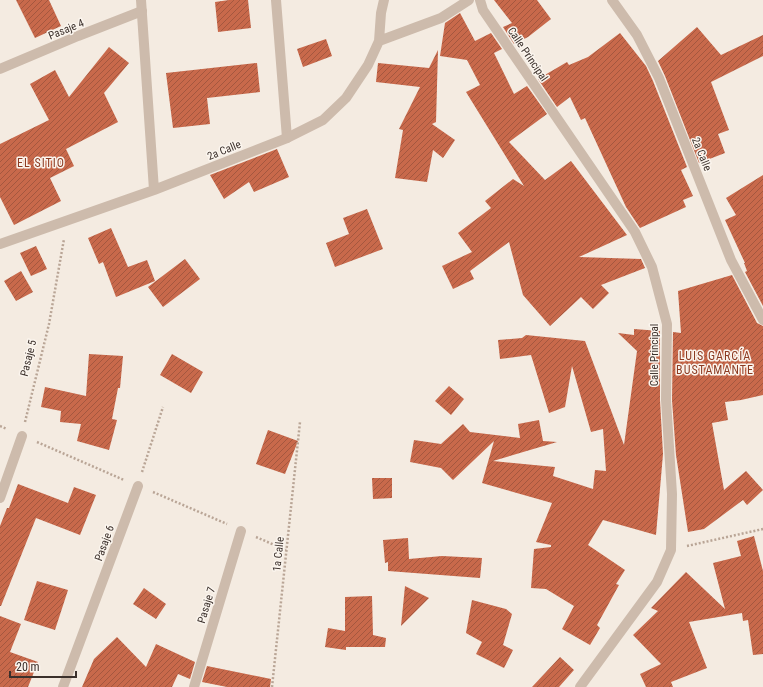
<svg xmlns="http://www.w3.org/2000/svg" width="763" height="687" font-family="'Roboto Condensed',sans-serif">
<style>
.building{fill:url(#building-hatch)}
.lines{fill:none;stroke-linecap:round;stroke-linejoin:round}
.path{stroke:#b9a596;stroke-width:2.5;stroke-dasharray:2 2;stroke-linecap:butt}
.service{stroke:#cdbbac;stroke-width:10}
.minor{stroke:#cdbbac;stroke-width:10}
.labels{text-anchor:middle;stroke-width:3;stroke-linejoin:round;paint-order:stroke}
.street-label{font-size:11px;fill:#3b302b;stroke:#fbf5ee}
.neighbourhood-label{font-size:12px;letter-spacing:1px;fill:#8c3b22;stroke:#fbf5ee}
</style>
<defs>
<pattern id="building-hatch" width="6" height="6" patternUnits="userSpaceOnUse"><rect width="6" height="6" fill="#c8694b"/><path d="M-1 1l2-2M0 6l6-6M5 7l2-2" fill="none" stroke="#a4573f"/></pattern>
</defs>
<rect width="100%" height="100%" fill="#f4ebe1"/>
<!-- building -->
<path class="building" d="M16 0H49L61 26 35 38Z
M229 0H248L251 28 218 32 215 2Z
M494 0H537L551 19 528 37 514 44 503 27 512 23Z
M460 13 475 41 491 33 502 49 494 53 514 94 527 86 547 114 509 142 545 180 571 161 627 235 579 257 641 259 645 268 601 285 609 293 593 309 581 297 550 326 523 295 509 242 470 271 474 279 453 289 442 266 472 252 458 233 491 208 485 201 513 179 524 186 466 92 480 85 467 60 440 56 445 23Z
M697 27 721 55 763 35V56L711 82 729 130 718 134 725 153 699 163 665 76 658 61Z
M620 33 646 66 653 81 687 167 681 170 693 196 683 200 686 207 640 228 626 207 585 118 581 120 570 97 557 107 538 79 567 62 569 65 588 57Z
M326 39 332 56 303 67 297 49Z
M109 47 129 63 104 93 118 122 66 149 74 166 50 178 61 201 14 225 0 197V144L49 120 30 84 55 70 69 97Z
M438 50 436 122 432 124 455 140 443 158 433 150 427 182 395 178 403 130 399 129 420 87 376 82 378 63 429 68Z
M257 63 260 92 207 98 210 124 173 128 166 73Z
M277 149 289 177 254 192 249 182 224 199 210 175Z
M763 175V306L745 272 747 271 744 263H745L725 220 736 215 726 198Z
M367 209 383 249 335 267 326 243 349 234 343 218Z
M111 228 128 267 147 260 155 281 116 297 103 262 99 264 88 238Z
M36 246 47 269 31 276 20 253Z
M185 259 200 279 163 307 148 287Z
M21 271 33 292 16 301 4 281Z
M732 275 757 323 763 326V395L741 400 725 402 728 420 712 423 724 490 746 471 763 490 747 505 743 500 704 529 688 532 676 455 672 400 673 332 681 333 678 291Z
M634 329 660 331V400L663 454 656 535 603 520 588 545 625 570 616 584 619 585 597 625 600 628 590 645 562 629 574 606 546 589 531 588 534 549 551 547V545L536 542 552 503 482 483 494 441 453 480 441 468 410 462 414 440 441 444 463 424 470 432 520 438 518 424 539 420 543 441 557 442 493 461 555 467 553 476 593 489 595 470 606 471 603 429 591 432 572 366 565 407 549 413 531 355 500 359 498 340 522 338 526 335 585 341 624 445 637 351 618 333 634 335Z
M89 354 123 356 120 388H118L112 419 117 420 109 450 77 441 81 424 60 422 61 411 41 407 45 387 86 396Z
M172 354 203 372 191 393 160 375Z
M449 386 464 399 451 415 435 401Z
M268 430 298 441 285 474 256 464Z
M372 478H392V498L373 499Z
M18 484 68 503 74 487 96 495 80 535 36 518 1 606H0V526L7 508H9Z
M754 536 763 571V654L753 655 748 620 743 621 742 613 689 622 707 668 671 682 673 687H646L640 674 661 664 633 635 658 611 651 608 686 572 725 609 713 563 741 556 737 541Z
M408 538 409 559 442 556 482 558 480 578 388 571V562L385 563 383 540Z
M37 581 68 590 55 630 24 620Z
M405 586 429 598 401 626Z
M144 588 166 604 156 619 133 604Z
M372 596 373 635 386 638 385 647H346V650L325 647 328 628 345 631V597Z
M472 600 506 609 512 614 503 645 513 650 504 668 476 654 482 642 466 633Z
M0 616 21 624 10 652 38 662 28 687H0Z
M117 637 146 667 156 644 195 662 190 679 178 674 172 687H82L94 659Z
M560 657 574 670 559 687H532Z
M207 666 271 679 270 687H227L202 682Z"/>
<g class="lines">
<!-- path -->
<path class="path" d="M25 422 49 324 64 239
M0 426 7 429
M37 442 124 480
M142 472 163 407
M153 492 227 524
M256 537 286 550
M687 546 763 529
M272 687 300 422"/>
<!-- service -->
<path class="service" d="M276 0 287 138
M0 69 78 36 142 11
M0 498 22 436
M63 687 138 486
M194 687 241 531"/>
<!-- minor -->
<path class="minor" d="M141 0 154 190
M480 0 483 10 635 232 652 267 667 324 666 400 672 494 671 550 657 582 580 687
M612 0 637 35 659 78 731 260 763 320
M379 41 441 18 469 0
M0 244 154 190 287 138 323 120 346 98 368 65 379 41 381 13 384 0"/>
</g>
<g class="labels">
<!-- street labels -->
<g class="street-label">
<text transform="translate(66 29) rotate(-22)" y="4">Pasaje 4</text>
<text transform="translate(528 54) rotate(56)" y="4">Calle Principal</text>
<text transform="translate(224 150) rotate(-22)" y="4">2a Calle</text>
<text transform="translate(702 154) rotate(68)" y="4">2a Calle</text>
<text transform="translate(654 355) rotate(-90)" y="4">Calle Principal</text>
<text transform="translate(28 358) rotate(-76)" y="4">Pasaje 5</text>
<text transform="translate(104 543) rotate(-70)" y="4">Pasaje 6</text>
<text transform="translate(278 554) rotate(-84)" y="4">1a Calle</text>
<text transform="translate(206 605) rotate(-73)" y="4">Pasaje 7</text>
</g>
<!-- neighbourhood labels -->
<g class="neighbourhood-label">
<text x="41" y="167">EL SITIO</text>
<text x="715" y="360">LUIS GARCÍA<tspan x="715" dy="14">BUSTAMANTE</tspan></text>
</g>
</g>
<!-- scale -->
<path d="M10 671v6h66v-6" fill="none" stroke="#3b302b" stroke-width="2"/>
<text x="16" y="671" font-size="12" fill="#3b302b" stroke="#fbf5ee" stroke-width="3" paint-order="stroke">20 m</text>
</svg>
